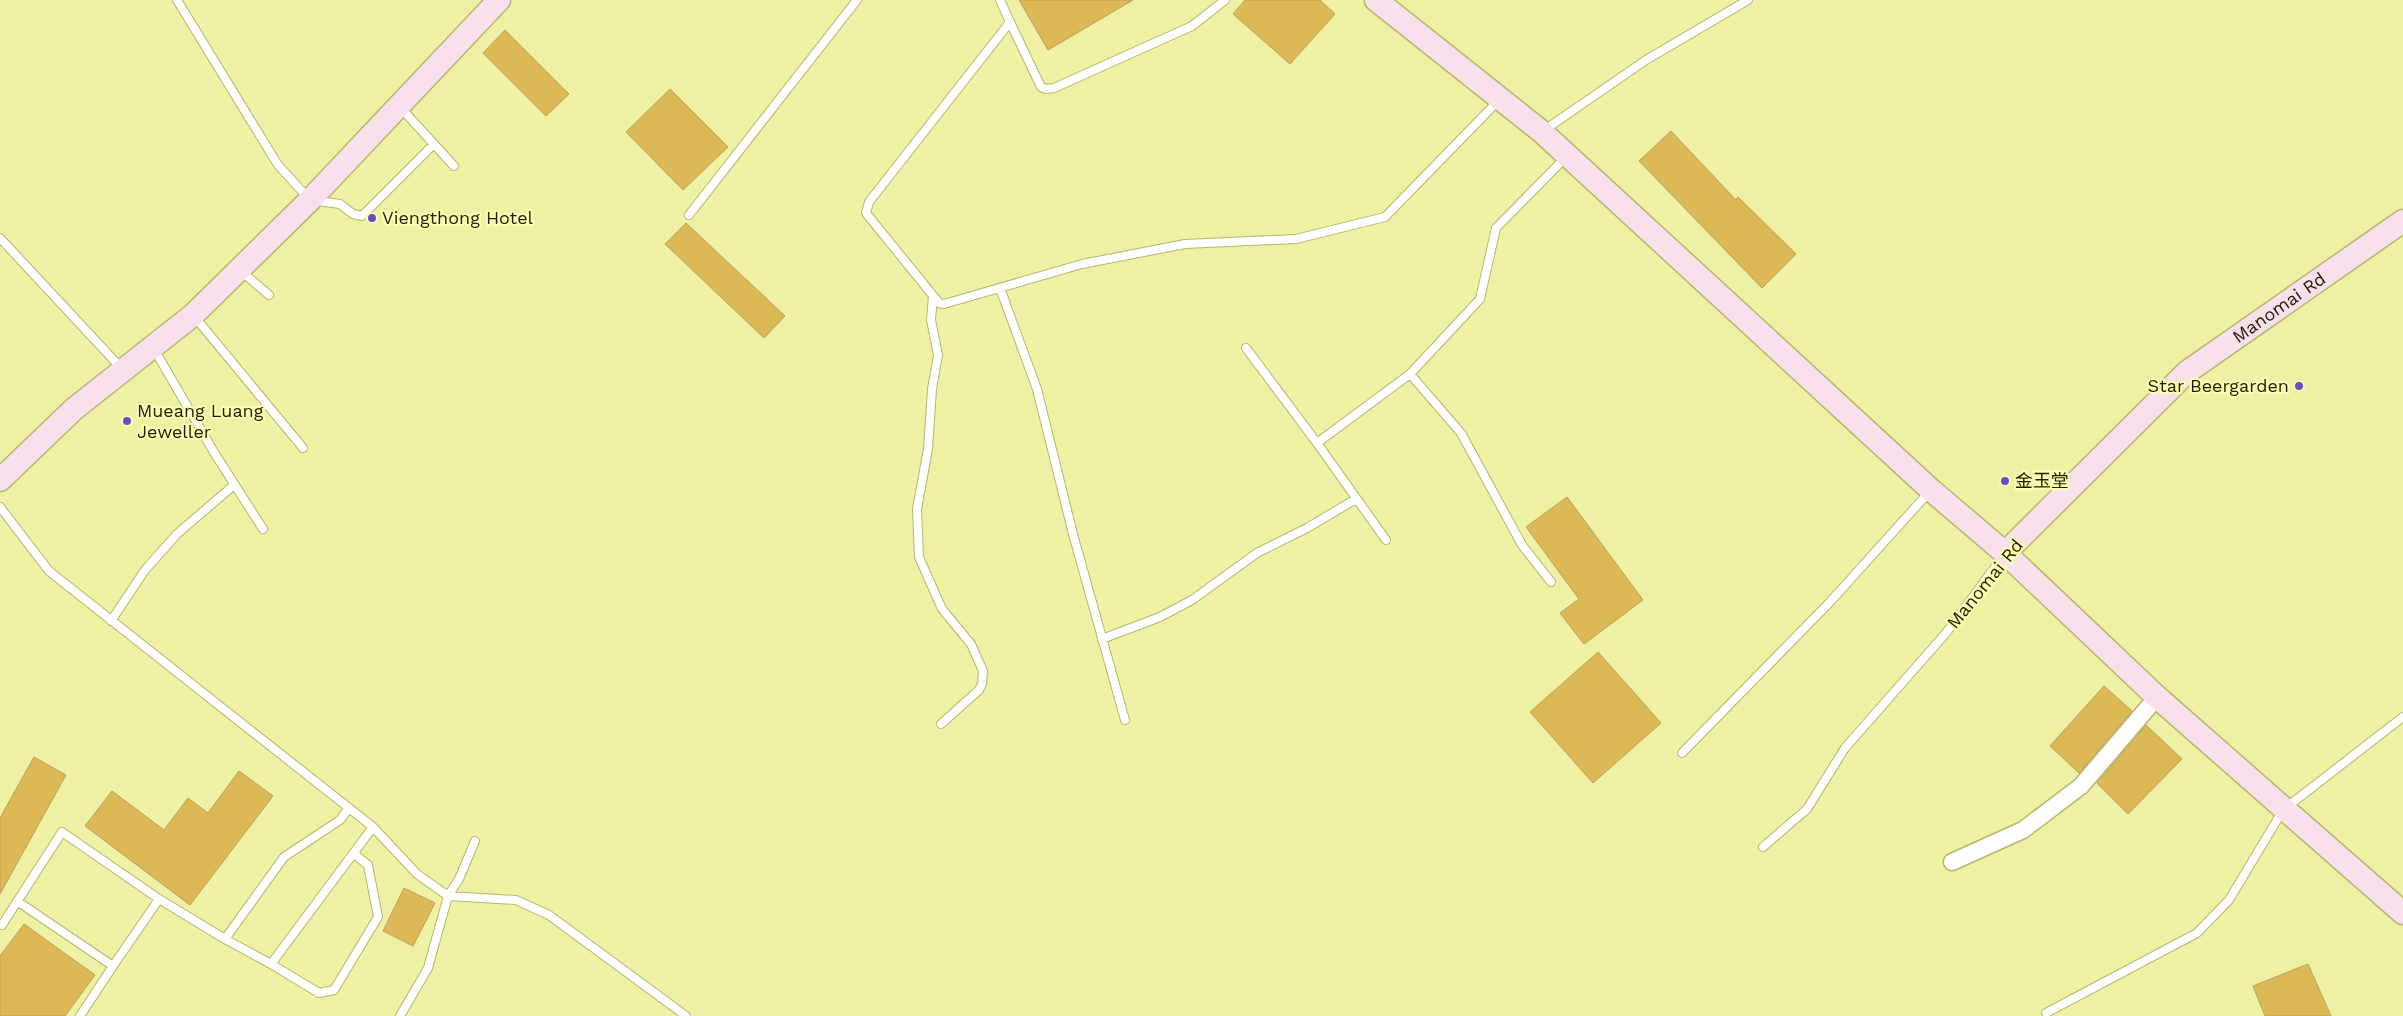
<svg xmlns="http://www.w3.org/2000/svg" width="2403" height="1016" font-family="'Work Sans','Noto Sans SC',sans-serif">
<style>
.building{fill:#ddb856;stroke:#bba059}
.lines{fill:none;stroke-linecap:round;stroke-linejoin:round}
.lane-casing{stroke:#b6b76d;stroke-width:10}
.street-casing{stroke:#b6b76d;stroke-width:19}
.secondary-casing{stroke:#b6b76d;stroke-width:25}
.lane{stroke:#fff;stroke-width:8}
.street{stroke:#fff;stroke-width:16}
.secondary{stroke:#fadfed;stroke-width:22}
.poi-dot{fill:#684cc5;stroke:#fcfdb1;stroke-width:2}
.labels{text-anchor:middle;stroke-width:4.5;stroke-linejoin:round;paint-order:stroke}
.poi-label{font-size:18px;fill:#1e1e01;stroke:#fcfdb1;text-anchor:start}
.street-label{font-size:18px;fill:#1e1e01;stroke:#fcfdb1}
</style>
<rect width="100%" height="100%" fill="#eef0a4"/>
<!-- building -->
<path class="building" d="M1019 0H1133L1048 50Z
M1245 0H1320L1335 14 1290 64 1233 14Z
M505 30 569 94 546 116 483 53Z
M670 89 728 147 683 190 626 132Z
M1671 131 1736 200 1738 197 1796 254 1762 288 1639 161Z
M686 223 785 316 764 338 665 244Z
M1567 497 1643 600 1584 644 1560 613 1579 599 1526 527Z
M1598 652 1661 723 1593 783 1530 712Z
M2104 686 2132 711 2079 773 2050 746Z
M2146 725 2182 759 2128 814 2097 783Z
M34 757 66 775 0 894V818Z
M239 771 273 796 190 905 85 826 112 791 164 830 188 798 208 813Z
M404 888 435 903 413 946 383 931Z
M24 924 95 975 65 1016H0V956Z
M2308 964 2331 1016H2265L2253 986Z"/>
<g class="lines">
<!-- lane casing -->
<g class="lane-casing">
<path id="lane" d="M177 0 278 165 310 200 340 204 353 214 362 216 434 144
M1000 0 1010 22 869 202 866 213 939 303 944 304 1082 264 1185 244 1296 239 1385 217 1499 100
M1010 22 1041 87 1046 89 1054 88 1192 26 1225 0
M400 107 454 166
M1543 131 1646 60 1748 0
M689 215 857 0
M0 238 122 369
M241 271 269 295
M1000 288 1037 389 1073 534 1125 720
M933 296 931 320 938 355 932 389 928 449 917 509 919 557 942 609 971 644 983 671 982 684 979 690 941 724
M194 316 303 448
M1246 348 1317 443
M154 349 215 454 263 529
M1410 374 1461 433 1522 545 1551 582
M0 507 49 571 373 827 417 874 448 896 516 900 549 915 686 1016
M1386 540 1317 443 1410 374 1480 299 1496 228 1567 156
M111 621 145 570 177 534 234 485
M1102 639 1160 617 1192 600 1257 553 1307 528 1356 499
M1682 753 1830 602 1930 491
M1763 847 1807 809 1845 748 1946 633 2004 555
M354 854 368 865 378 917 334 990 319 993 271 964 373 827
M17 901 113 966 159 899
M2 925 62 832 159 899 225 939 284 857 340 820 349 808
M225 939 271 964
M2046 1013 2197 933 2229 900 2283 810 2403 717
M80 1016 113 966
M400 1016 428 968 448 896 459 879 475 841"/>
</g>
<!-- street casing -->
<g class="street-casing">
<path id="street" d="M1952 862 2023 830 2081 786 2157 697"/>
</g>
<!-- secondary casing -->
<g class="secondary-casing">
<g id="secondary">
<path d="M1376 0 1542 132 1931 490 2005 553 2157 697 2403 913"/>
<path d="M0 480 74 409 193 315 310 200 499 0"/>
<path id="s1" d="M2005 553 2187 372 2403 221"/>
</g>
</g>
<!-- lane -->
<use href="#lane" class="lane"/>
<!-- street -->
<use href="#street" class="street"/>
<!-- secondary -->
<use href="#secondary" class="secondary"/>
</g>
<!-- markers -->
<g class="poi-dot">
<circle cx="372" cy="218" r="5"/>
<circle cx="2299" cy="386" r="5"/>
<circle cx="127" cy="421" r="5"/>
<circle cx="2005" cy="481" r="5"/>
</g>
<g class="labels">
<!-- poi labels -->
<g class="poi-label">
<text x="382" y="224">Viengthong Hotel</text>
<text x="2289" y="392" text-anchor="end">Star Beergarden</text>
<text x="137" y="417">Mueang Luang<tspan x="137" dy="21">Jeweller</tspan></text>
<text x="2015" y="487">金玉堂</text>
</g>
<!-- street labels -->
<g class="street-label">
<text dy="6" stroke="none"><textPath href="#s1" startOffset="369">Manomai Rd</textPath></text>
<text transform="translate(1985 584) rotate(-51)" y="6">Manomai Rd</text>
</g>
</g>
</svg>
